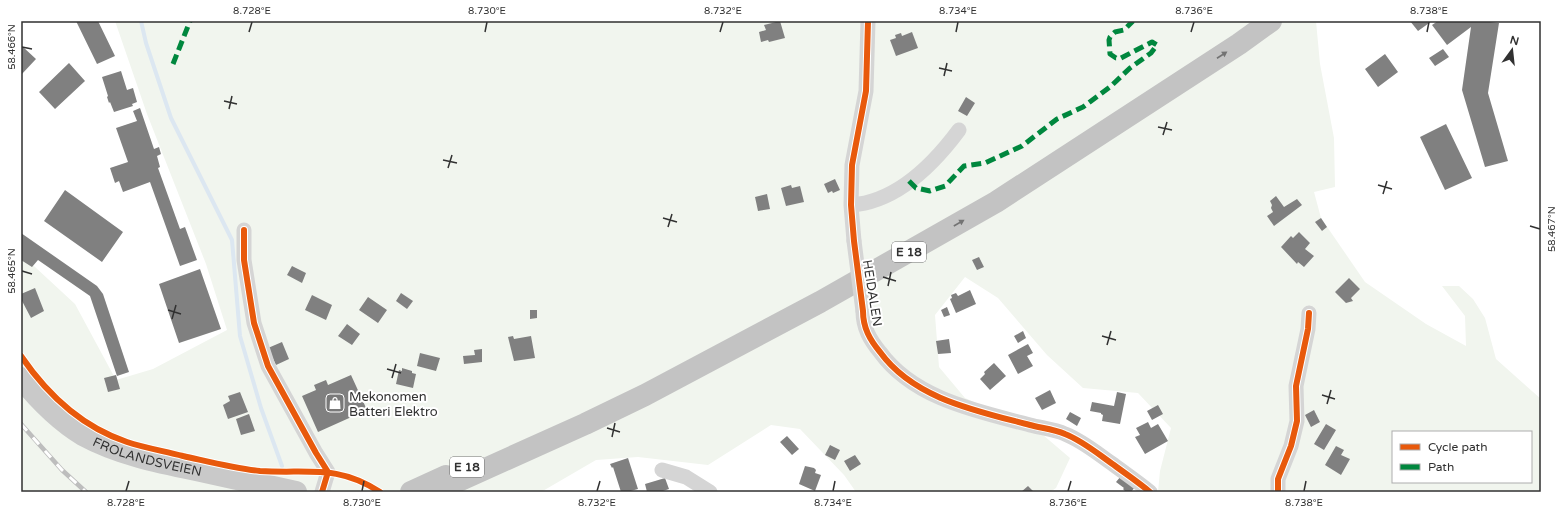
<svg xmlns="http://www.w3.org/2000/svg" width="1562" height="513" font-family="'Varela Round',sans-serif">
<style>
.green{fill:#f1f5ee;fill-rule:evenodd}
.lines{fill:none;stroke-linecap:round;stroke-linejoin:round}
.stream{stroke:#dce7f1;stroke-width:4}
.building{fill:#808080}
.street{stroke:#d5d5d5;stroke-width:15}
.primary{stroke:#c9c9c9;stroke-width:22}
.highway{stroke:#c3c3c3;stroke-width:22}
.rail-casing{stroke:#bdbdbd;stroke-width:4.5}
.rail{stroke:#fff;stroke-width:3;stroke-dasharray:9;stroke-linecap:butt}
.street-bridge{stroke:#d5d5d5;stroke-width:15}
.quiet{stroke:#00873e;stroke-width:5;stroke-dasharray:10 5;stroke-linecap:butt}
.cycleway-casing{stroke:#fff;stroke-width:8}
.cycleway{stroke:#e8590c;stroke-width:6}
.oneway{fill:#737373}
.ticks{fill:none;stroke:#313131;stroke-width:1.5}
.labels{text-anchor:middle;stroke-width:4;stroke-linejoin:round;paint-order:stroke}
.shield{fill:#fff;stroke:#6f6f6f;stroke-width:1}
.shield-label{font-size:12px;font-weight:bold;fill:#313131}
.street-label{font-size:13px;fill:#313131;stroke:#fff}
.poi-label{font-size:13px;fill:#313131;stroke:#fff;text-anchor:start}
.neatline{fill:none;stroke:#313131;stroke-width:1.5}
.ticks-label{font-size:10px;text-anchor:middle;fill:#313131}
</style>
<rect width="100%" height="100%" fill="#fff"/>
<!-- green -->
<path class="green" d="M115 21H1316L1320 64 1334 138 1335 187 1314 192 1321 218 1365 282 1426 324 1466 346 1465 316 1442 286H1459L1473 299 1485 318 1496 359 1541 399V492H1158L1160 471 1171 428 1138 393 1083 388 1047 355 998 298 965 277 935 315 939 367 965 398 1036 429 1070 458 1056 488 1050 492H856L844 475 800 429 771 425 708 465 638 457 596 460 541 492H21V254L75 304 116 380 153 369 227 330 206 264 147 114ZM1393 432H1531V482H1393Z"/>
<g class="lines">
<!-- stream -->
<path class="stream" d="M141 21 146 43 171 118 232 240 240 336 261 408 282 466"/>
</g>
<!-- building -->
<path class="building" d="M76 21H98L115 56 97 64Z
M780 21 785 38 769 42 768 40 761 42 759 32 766 30 764 25Z
M1410 21H1432L1418 31Z
M1438 21H1481L1499 23 1488 93 1508 161 1485 167 1462 90 1471 27 1447 45 1432 25Z
M912 32 918 48 896 56 890 40 896 38 895 35 901 33 902 36Z
M23 47 36 59 21 75V49Z
M1443 49 1449 57 1435 66 1429 58Z
M1385 54 1398 72 1378 87 1365 69Z
M69 63 85 81 55 109 39 92Z
M121 71 127 90 133 88 137 102 132 104 133 106 114 112 110 102 109 103 107 97 108 96 102 77Z
M966 97 975 103 967 116 958 111Z
M140 108 154 149 159 147 161 154 157 156 160 167 158 168 180 229 185 227 197 260 180 266 150 182 123 192 119 181 115 183 110 168 128 162 116 128 137 121 133 111Z
M1446 124 1472 178 1445 190 1420 137Z
M835 179 840 190 833 193 832 191 828 193 824 184Z
M791 185 792 188 800 186 804 202 786 206 781 188Z
M65 190 123 232 102 262 44 221Z
M767 194 770 209 758 211 755 197Z
M1276 196 1284 207 1297 199 1302 205 1274 226 1267 216 1273 212 1271 208 1272 205 1270 201Z
M1321 218 1327 227 1322 231 1315 222Z
M1299 232 1310 243 1305 249 1314 256 1304 267 1298 262 1297 264 1281 247 1291 236 1293 238Z
M21 233 97 286 103 294 129 372 117 376 90 296 38 260 32 267 21 260Z
M979 257 984 267 977 270 972 260Z
M292 266 306 273 302 283 287 275Z
M200 269 221 329 179 343 159 284Z
M1349 278 1360 289 1351 298 1353 301 1346 303 1335 292Z
M35 288 44 311 31 318 21 299V294Z
M970 290 976 304 956 313 950 299 952 298 951 295 956 293 958 296Z
M401 293 413 301 407 309 396 301Z
M312 295 332 305 326 320 305 310Z
M368 297 387 310 378 323 359 310Z
M947 307 950 315 944 317 941 310Z
M530 310H537V318L530 319Z
M347 324 360 334 352 345 338 336Z
M1023 331 1026 338 1018 343 1014 336Z
M513 336 514 339 531 336 535 358 514 361 508 337Z
M949 339 951 353 938 354 936 341Z
M282 342 289 359 276 365 268 348Z
M1028 344 1033 353 1027 356 1033 366 1018 374 1008 355Z
M482 349V362L464 364 463 356 475 355 474 350Z
M420 353 440 358 436 371 417 366Z
M994 363 1006 376 990 390 980 379 985 374 984 372Z
M402 368 412 371V373L416 374 413 388 396 384 399 370 402 371Z
M116 375 120 389 108 392 104 378Z
M351 375 367 410 318 432 302 396 316 390 314 385 326 380 328 385Z
M1050 390 1056 403 1042 410 1035 398Z
M240 392 248 412 228 419 223 405 230 401 228 396Z
M1117 392 1126 394 1120 424 1102 421 1103 415 1101 414V413L1090 411 1092 402 1114 406Z
M1158 405 1163 414 1152 420 1147 411Z
M1314 410 1320 422 1311 427 1305 415Z
M1070 412 1081 418 1077 426 1066 419Z
M249 414 255 431 241 435 236 419Z
M1148 422 1151 428 1158 424 1168 441 1145 454 1135 437 1140 435 1136 428Z
M1326 424 1336 430 1324 450 1314 444Z
M787 436 799 449 792 455 780 442Z
M830 445 840 450 835 460 825 455Z
M1336 446 1344 450 1341 455 1350 459 1341 475 1325 465Z
M855 455 861 464 850 471 844 461Z
M628 458 638 489 627 492H621L613 467 612 468 610 464Z
M805 466 814 468 816 470 815 473 821 475 815 491 799 484Z
M1121 476 1135 487 1131 492H1126L1123 489 1124 488 1116 482Z
M665 478 669 489 660 492H647L645 484Z
M1028 486 1034 492H1021Z"/>
<g class="lines">
<!-- street -->
<path class="street" d="M851 205C897 202 933 165 959 130
M244 230V260L254 323 268 366 316 453 328 472 322 492
M854 241 851 205 852 165 866 91 868 21
M863 311C863 328 870 340 880 352 914 399 977 411 1030 425 1041 428 1054 429 1065 434 1083 441 1098 454 1114 465 1126 474 1138 482 1150 492
M662 470 686 477 710 492
M1278 492V479L1291 446 1297 421 1296 386 1308 329 1309 313"/>
<!-- primary -->
<path class="primary" id="s1" d="M21 378C39 400 58 420 83 435 118 454 157 462 196 470 229 477 263 485 296 492"/>
<!-- highway -->
<path class="highway" d="M411 492 446 476
M434 492 585 424 645 395 820 302 996 202 1239 44 1271 21"/>
<!-- rail casing -->
<g class="rail-casing">
<path id="rail" d="M21 424 62 470 86 492"/>
</g>
<!-- rail -->
<use href="#rail" class="rail"/>
<!-- street-bridge -->
<path class="street-bridge" d="M854 241 863 311"/>
<!-- quiet -->
<path class="quiet" d="M173 64 190 21
M909 181 916 188 930 191 945 186 964 166 985 163 1022 146 1057 119 1083 107 1110 87 1130 68 1151 53 1157 45 1152 42 1121 58H1116L1110 54 1109 40 1110 37 1115 32 1124 30 1133 21"/>
<!-- cycleway casing -->
<g class="cycleway-casing">
<path id="cycleway" d="M868 21 866 91 852 165 851 205 854 241 863 311C863 328 870 340 880 352 914 399 977 411 1030 425 1041 428 1054 429 1065 434 1083 441 1098 454 1114 465 1126 474 1138 482 1150 492
M244 230V260L254 323 268 366 316 453 328 472 322 492
M21 356C47 394 82 427 127 442 145 448 164 451 183 456 206 461 237 469 260 471 308 474 337 464 380 492
M1278 492V479L1291 446 1297 421 1296 386 1308 329 1309 313"/>
</g>
<!-- cycleway -->
<use href="#cycleway" class="cycleway"/>
</g>
<!-- one-way arrows -->
<defs><path id="oneway-solid" d="M-6-.8H1V-3.2L6.5 0L1 3.2V.8H-6Z"/></defs>
<g class="oneway">
<use href="#oneway-solid" transform="translate(1222 55) rotate(-33)"/>
<use href="#oneway-solid" transform="translate(959 223) rotate(-30)"/>
</g>
<!-- ticks -->
<path class="ticks" d="M249 32 252 22M485 32 487 22M720 32 723 22M956 32 958 22M1191 32 1194 22M1427 32 1429 22M22 47 32 49M939 68 952 71M944 76 947 63M224 101 237 104M229 109 232 96M1158 127 1172 130M1163 135 1167 122M443 160 457 163M448 168 452 155M1378 185 1392 189M1383 194 1387 181M663 218 677 222M1530 226 1540 229M668 227 672 214M22 271 32 274M883 277 896 281M888 286 891 272M168 310 181 314M172 319 176 305M1102 336 1116 340M1107 345 1111 331M387 369 401 373M392 378 396 364M1322 395 1335 399M1327 404 1331 390M607 428 620 432M612 437 615 423M126 491 129 481M362 491 364 481M597 491 600 481M833 491 835 481M1068 491 1071 481M1304 491 1306 481"/>
<!-- icons -->
<defs>
<g id="shop-square" transform="scale(1)"><rect x="-9" y="-9" width="18" height="18" rx="4" fill="#797979" stroke="#fff"/><path d="M-5-2.5h2.3a2.7 3.5 0 0 1 5.4 0H5L5.5 6h-11ZM-1.5-2.5h3a1.5 2.3 0 0 0-3 0Z" fill="#fff"/></g>
</defs>
<g fill-rule="evenodd">
<use href="#shop-square" x="335" y="403"/>
</g>
<g class="labels">
<!-- shield labels -->
<g class="shield">
<rect x="892" y="242" width="34" height="20" rx="3"/>
<rect x="450" y="457" width="34" height="20" rx="3"/>
</g>
<g class="shield-label">
<text x="909" y="256">E 18</text>
<text x="467" y="471">E 18</text>
</g>
<!-- street labels -->
<g class="street-label">
<text transform="translate(873 293) rotate(81)" y="5">HEIDALEN</text>
<text dy="5" stroke="none"><textPath href="#s1" startOffset="153">FROLANDSVEIEN</textPath></text>
</g>
<!-- poi labels -->
<g class="poi-label">
<text x="349" y="401">Mekonomen<tspan x="349" dy="15">Batteri Elektro</tspan></text>
</g>
</g>
<!-- border -->
<rect width="1562" height="513" fill="none" stroke="#ffffff" stroke-width="44"/>
<!-- legend -->
<rect x="1392" y="431" width="140" height="52" fill="#ffffff" stroke="#adadad"/>
<rect x="1400" y="444" width="20" height="6" fill="#e8590c" stroke="#adadad"/>
<text x="1428" y="451" font-size="12" fill="#313131">Cycle path</text>
<rect x="1400" y="464" width="20" height="6" fill="#00873e" stroke="#adadad"/>
<text x="1428" y="471" font-size="12" fill="#313131">Path</text>
<!-- north arrow -->
<g transform="translate(1512 50) rotate(15)" stroke="#ffffff" stroke-width="3" paint-order="stroke">
<path d="M0-3L7 15L0 10L-7 15Z" fill="#313131"/>
<text y="-6" font-size="11" font-weight="bold" text-anchor="middle" fill="#313131">N</text>
</g>
<rect x="22" y="22" width="1518" height="469" class="neatline"/>
<g class="ticks-label">
<text x="252" y="14">8.728°E</text>
<text x="487" y="14">8.730°E</text>
<text x="723" y="14">8.732°E</text>
<text x="958" y="14">8.734°E</text>
<text x="1194" y="14">8.736°E</text>
<text x="1429" y="14">8.738°E</text>
<text transform="translate(11 47) rotate(-90)" y="4">58.466°N</text>
<text transform="translate(1551 229) rotate(-90)" y="4">58.467°N</text>
<text transform="translate(11 271) rotate(-90)" y="4">58.465°N</text>
<text x="126" y="506">8.728°E</text>
<text x="362" y="506">8.730°E</text>
<text x="597" y="506">8.732°E</text>
<text x="833" y="506">8.734°E</text>
<text x="1068" y="506">8.736°E</text>
<text x="1304" y="506">8.738°E</text>
</g>
</svg>
